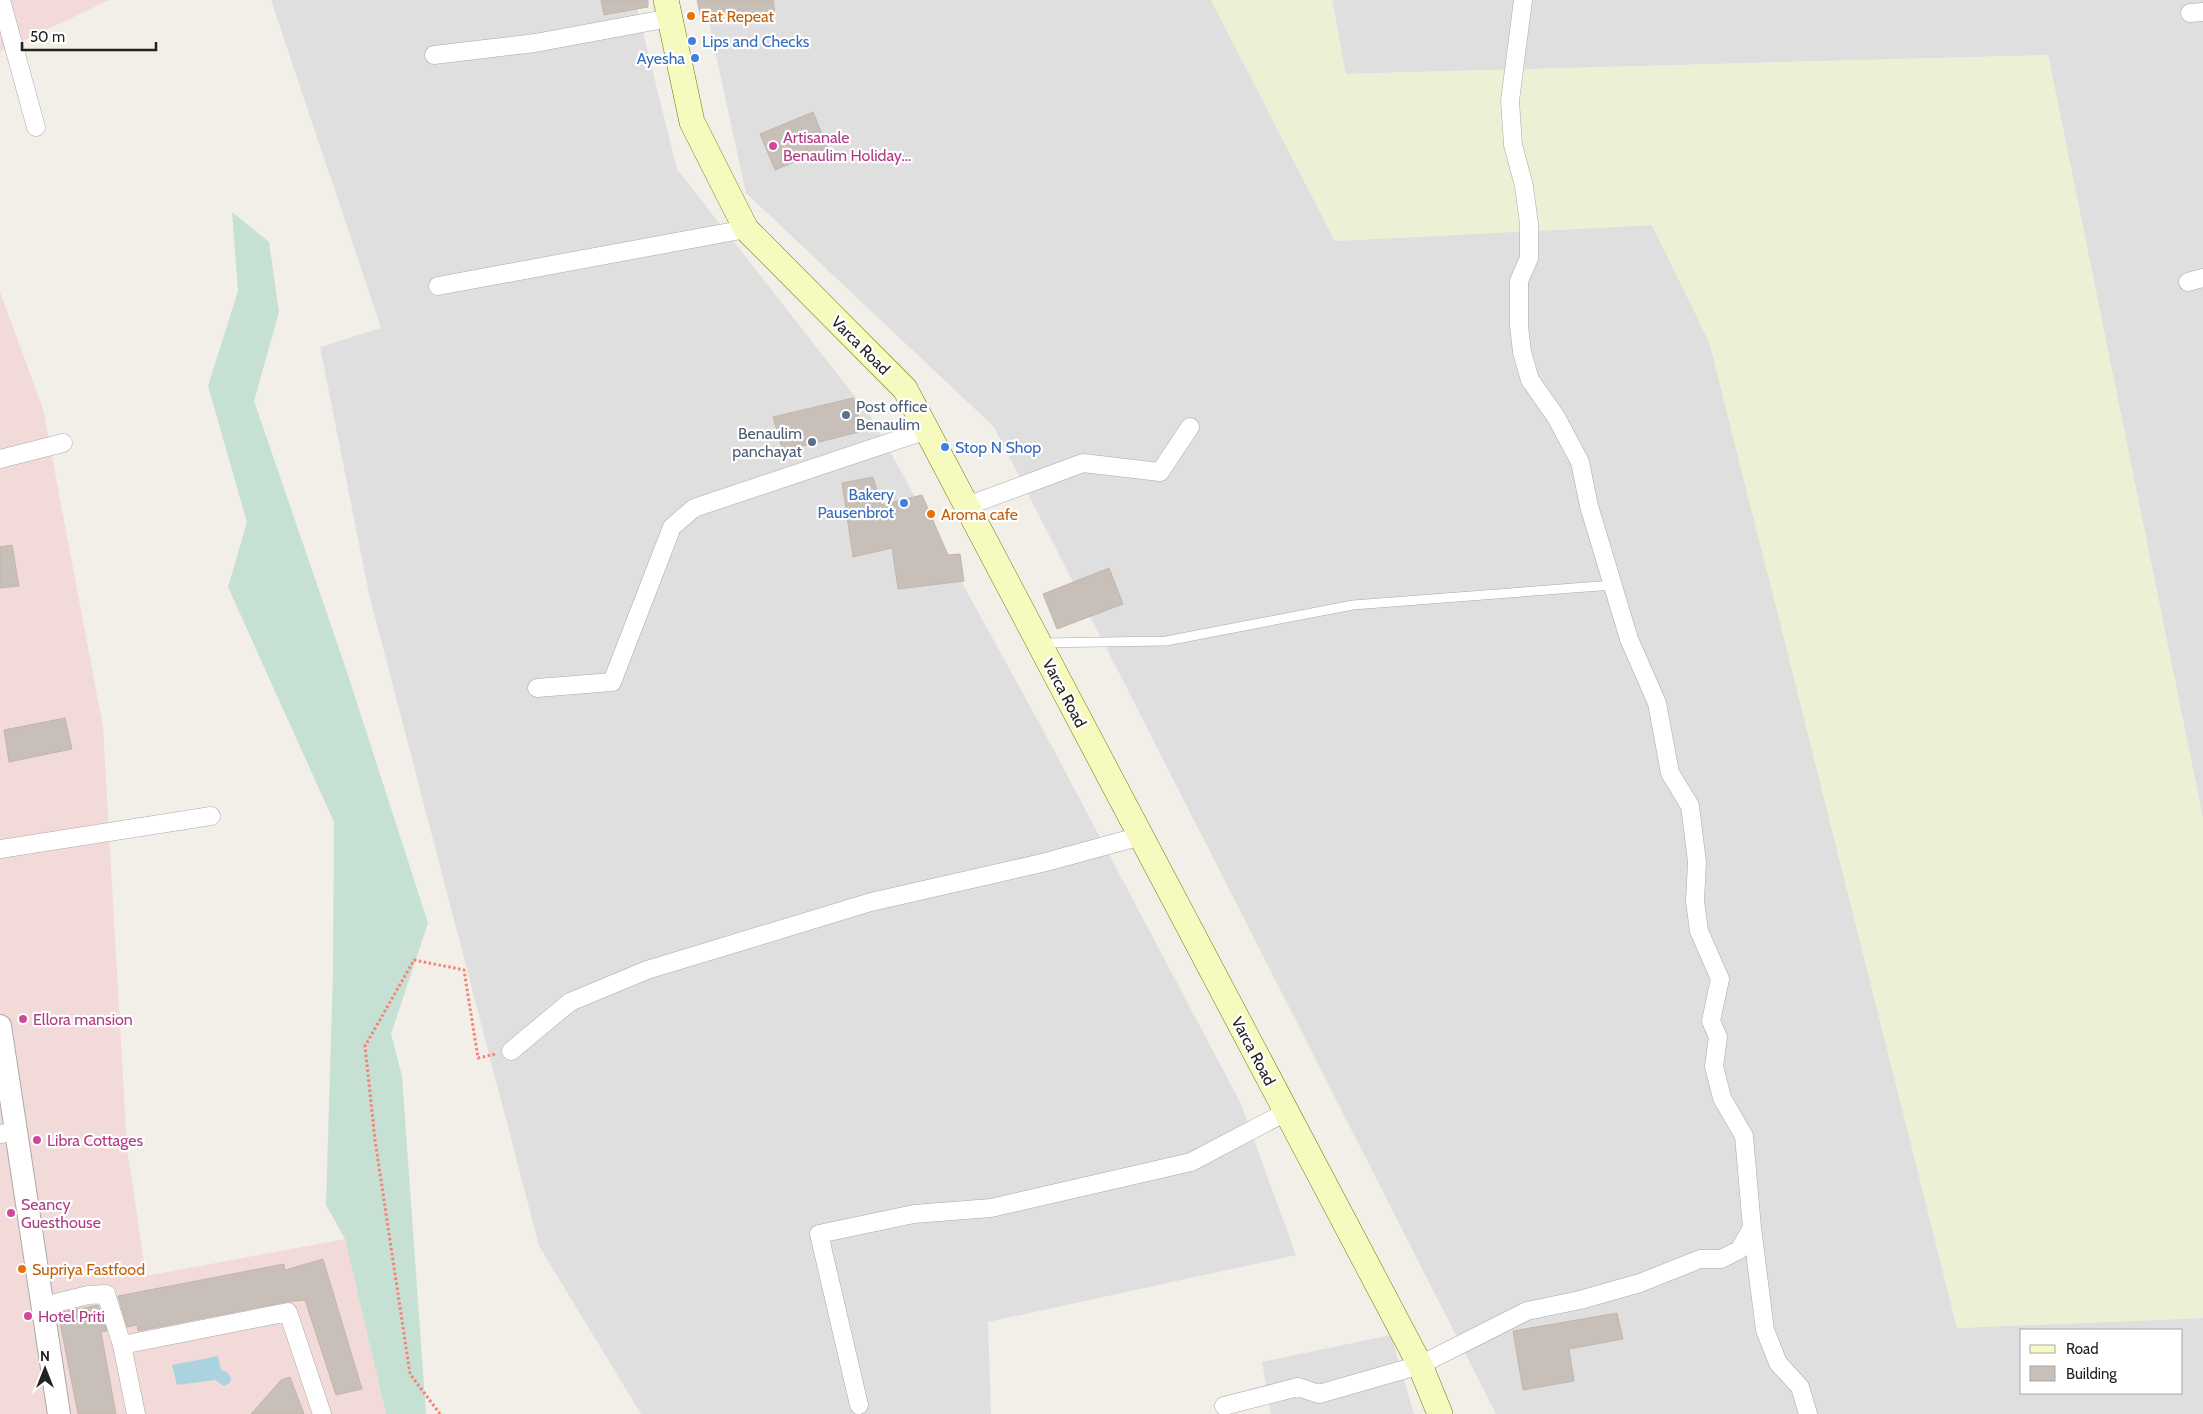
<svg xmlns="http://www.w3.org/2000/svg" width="2203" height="1414" font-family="Cabin,sans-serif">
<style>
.residential{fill:#e0dfdf;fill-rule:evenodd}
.commercial{fill:#f2dad9}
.farmland{fill:#eef0d5}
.wetland{fill:#c6e0d4}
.water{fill:#aad3df}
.building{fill:#c7bfb8;stroke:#c4b6ab}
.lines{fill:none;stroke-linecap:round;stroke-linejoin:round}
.service-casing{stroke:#a9a9a9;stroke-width:10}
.minor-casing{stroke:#a9a9a9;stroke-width:19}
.tertiary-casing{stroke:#a9a9a9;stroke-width:24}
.secondary-casing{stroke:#707d05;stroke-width:26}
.path{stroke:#fa8072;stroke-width:3;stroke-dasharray:2.5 2.5;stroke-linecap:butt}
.service{stroke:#fff;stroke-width:9}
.minor{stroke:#fff;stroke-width:18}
.tertiary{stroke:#fff;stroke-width:22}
.secondary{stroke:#f7fabf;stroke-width:25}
.food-dot{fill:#e8710a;stroke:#fff;stroke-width:2}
.shop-dot{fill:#3f7fe0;stroke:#fff;stroke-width:2}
.hotel-dot{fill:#d1479c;stroke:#fff;stroke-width:2}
.service-dot{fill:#5c6f8a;stroke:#fff;stroke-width:2}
.labels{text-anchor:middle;stroke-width:4.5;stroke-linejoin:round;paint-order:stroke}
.food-label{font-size:16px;fill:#c56008;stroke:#fff;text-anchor:start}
.shop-label{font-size:16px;fill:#366cbe;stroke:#fff;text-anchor:start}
.hotel-label{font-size:16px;fill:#b23c85;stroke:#fff;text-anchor:start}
.street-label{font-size:16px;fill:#222;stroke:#fff}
.service-label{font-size:16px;fill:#4e5e75;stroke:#fff;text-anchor:start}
</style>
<rect width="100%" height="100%" fill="#f2efe9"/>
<!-- residential -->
<path class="residential" d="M271 0H635L677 169 871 417 1049 741 1240 1102 1296 1255 988 1322 991 1414H641L539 1246 369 594 320 347 381 328Z
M704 0H1211L1335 241 1652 225 1721 366 1957 1328 2203 1318V1414H1496L994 427 746 193ZM2022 1330H2182V1393H2022Z
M1332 0H2203V819L2048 55 1345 74Z
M1391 1335 1414 1414H1271L1262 1362Z"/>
<!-- commercial -->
<path class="commercial" d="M0 0H109L0 52Z
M0 292 43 409 103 727 127 1148 146 1276 345 1239 386 1414H0Z"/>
<!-- farmland -->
<path class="farmland" d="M1211 0H1332L1346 74 2048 55 2203 819V1318L1957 1328 1709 341 1652 225 1335 241Z"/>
<!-- wetland -->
<path class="wetland" d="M232 212 269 242 279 312 254 401 347 672 428 923 391 1034 402 1076 426 1414H386L345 1239 326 1205 333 971 334 822 228 587 247 522 208 386 238 291Z"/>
<!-- water -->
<path class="water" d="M218 1356 221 1370 227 1372 231 1378 230 1383 224 1386 215 1380 177 1385 172 1365Z"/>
<!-- building -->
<path class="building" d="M601 0H648V7L604 15Z
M697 0H773L775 14 744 19 742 10 701 18Z
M813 112 828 148 775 170 760 134Z
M853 398 863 431 783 451 773 417Z
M873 477 881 505 922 495 948 555 960 554 964 581 898 589 892 548 853 557 842 483Z
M12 545 19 586 0 588V547Z
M1109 568 1123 604 1057 629 1043 594Z
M65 718 72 749 9 762 4 730Z
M323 1259 362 1389 336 1395 305 1300 286 1302 138 1331 137 1325 127 1327 118 1296 284 1264 285 1270Z
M98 1305 107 1331 101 1332 116 1414H78L58 1313Z
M1617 1313 1623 1339 1569 1349 1574 1381 1523 1390 1513 1331Z
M290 1377 304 1414H251L281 1380Z"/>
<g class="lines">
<!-- service casing -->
<g class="service-casing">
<path id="service" d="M1041 643 1166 641 1353 605 1613 585"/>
</g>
<!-- minor casing -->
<g class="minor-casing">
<path id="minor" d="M1 0 36 127
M2190 13 2203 12
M434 55 535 43 670 18
M2188 282 2203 278
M438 286 746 229
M0 459 63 443
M967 506 1083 463 1160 472 1190 427
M537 688 612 682 672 527 694 508 927 430
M0 849 211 816
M511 1051 570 1002 647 970 871 902 1046 862 1141 836
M0 1134 15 1132
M1752 1228 1765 1330 1778 1363 1800 1387 1808 1414
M44 1306 88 1295 106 1294 122 1345 136 1414
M122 1345 288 1312 322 1414
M859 1405 819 1234 914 1214 991 1208 1191 1162 1286 1112
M1224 1406 1298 1387 1319 1394 1420 1365 1527 1311 1580 1300 1640 1283 1700 1259H1721L1739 1250 1752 1228 1744 1136 1722 1098 1714 1066 1718 1037 1711 1021 1720 979 1699 931 1695 901 1697 862 1690 806 1670 773 1657 703 1629 639 1589 506 1580 462 1556 417 1530 380 1522 352 1519 326V281L1529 258V224L1524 186 1513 145 1510 101 1523 0"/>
</g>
<!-- tertiary casing -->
<g class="tertiary-casing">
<path id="tertiary" d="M0 1026 59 1414"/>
</g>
<!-- secondary casing -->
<g class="secondary-casing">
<path id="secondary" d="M666 0 692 122 746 229 905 389 1420 1365 1440 1414"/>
</g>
<!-- path -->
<path class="path" d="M440 1414 410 1374 375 1140 365 1046 414 960 464 970 478 1058 496 1054"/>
<!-- service -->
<use href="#service" class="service"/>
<!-- minor -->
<use href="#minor" class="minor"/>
<!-- tertiary -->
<use href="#tertiary" class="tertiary"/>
<!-- secondary -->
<use href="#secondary" class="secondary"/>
</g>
<!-- markers -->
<g class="food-dot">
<circle cx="691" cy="16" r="5"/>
<circle cx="931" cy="514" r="5"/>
<circle cx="22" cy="1269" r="5"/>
</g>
<g class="shop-dot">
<circle cx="692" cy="41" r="5"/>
<circle cx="695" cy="58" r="5"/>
<circle cx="945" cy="447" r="5"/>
<circle cx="904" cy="503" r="5"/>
</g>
<g class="hotel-dot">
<circle cx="773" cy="146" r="5"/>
<circle cx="23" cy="1019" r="5"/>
<circle cx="37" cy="1140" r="5"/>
<circle cx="11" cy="1213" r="5"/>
<circle cx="28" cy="1316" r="5"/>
</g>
<g class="service-dot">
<circle cx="846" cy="415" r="5"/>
<circle cx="812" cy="442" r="5"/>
</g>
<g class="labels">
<!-- food labels -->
<g class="food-label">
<text x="701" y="22">Eat Repeat</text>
<text x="941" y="520">Aroma cafe</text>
<text x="32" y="1275">Supriya Fastfood</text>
</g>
<!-- shop labels -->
<g class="shop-label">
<text x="702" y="47">Lips and Checks</text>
<text x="685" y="64" text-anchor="end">Ayesha</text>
<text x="955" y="453">Stop N Shop</text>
<text x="894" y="500" text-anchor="end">Bakery<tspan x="894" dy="18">Pausenbrot</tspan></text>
</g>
<!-- hotel labels -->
<g class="hotel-label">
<text x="783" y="143">Artisanale<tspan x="783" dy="18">Benaulim Holiday…</tspan></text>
<text x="33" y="1025">Ellora mansion</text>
<text x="47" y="1146">Libra Cottages</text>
<text x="21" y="1210">Seancy<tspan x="21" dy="18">Guesthouse</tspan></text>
<text x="38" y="1322">Hotel Priti</text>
</g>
<!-- street labels -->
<g class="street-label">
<text transform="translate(861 345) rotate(45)" y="6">Varca Road</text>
<text transform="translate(1065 693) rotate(62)" y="6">Varca Road</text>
<text transform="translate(1254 1051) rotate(62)" y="6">Varca Road</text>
</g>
<!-- service labels -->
<g class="service-label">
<text x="856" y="412">Post office<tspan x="856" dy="18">Benaulim</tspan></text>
<text x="802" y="439" text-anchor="end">Benaulim<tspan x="802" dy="18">panchayat</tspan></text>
</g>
</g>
<!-- legend -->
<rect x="2020" y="1329" width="162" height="65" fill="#ffffff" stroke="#a7a7a7"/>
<rect x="2030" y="1345" width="25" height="8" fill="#f7fabf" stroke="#a7a7a7"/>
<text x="2066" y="1354" font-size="15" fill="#222222">Road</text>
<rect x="2030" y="1366" width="25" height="15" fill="#c7bfb8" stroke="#a7a7a7"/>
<text x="2066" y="1379" font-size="15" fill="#222222">Building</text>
<!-- north arrow -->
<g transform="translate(45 1369)" stroke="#ffffff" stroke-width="4" paint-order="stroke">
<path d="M0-4L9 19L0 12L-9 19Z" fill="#222222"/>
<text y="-8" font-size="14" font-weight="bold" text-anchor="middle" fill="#222222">N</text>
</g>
<!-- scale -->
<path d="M22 42v8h134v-8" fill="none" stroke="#222222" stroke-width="2.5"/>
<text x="30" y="42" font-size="15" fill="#222222" stroke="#ffffff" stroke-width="4" paint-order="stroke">50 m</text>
</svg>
